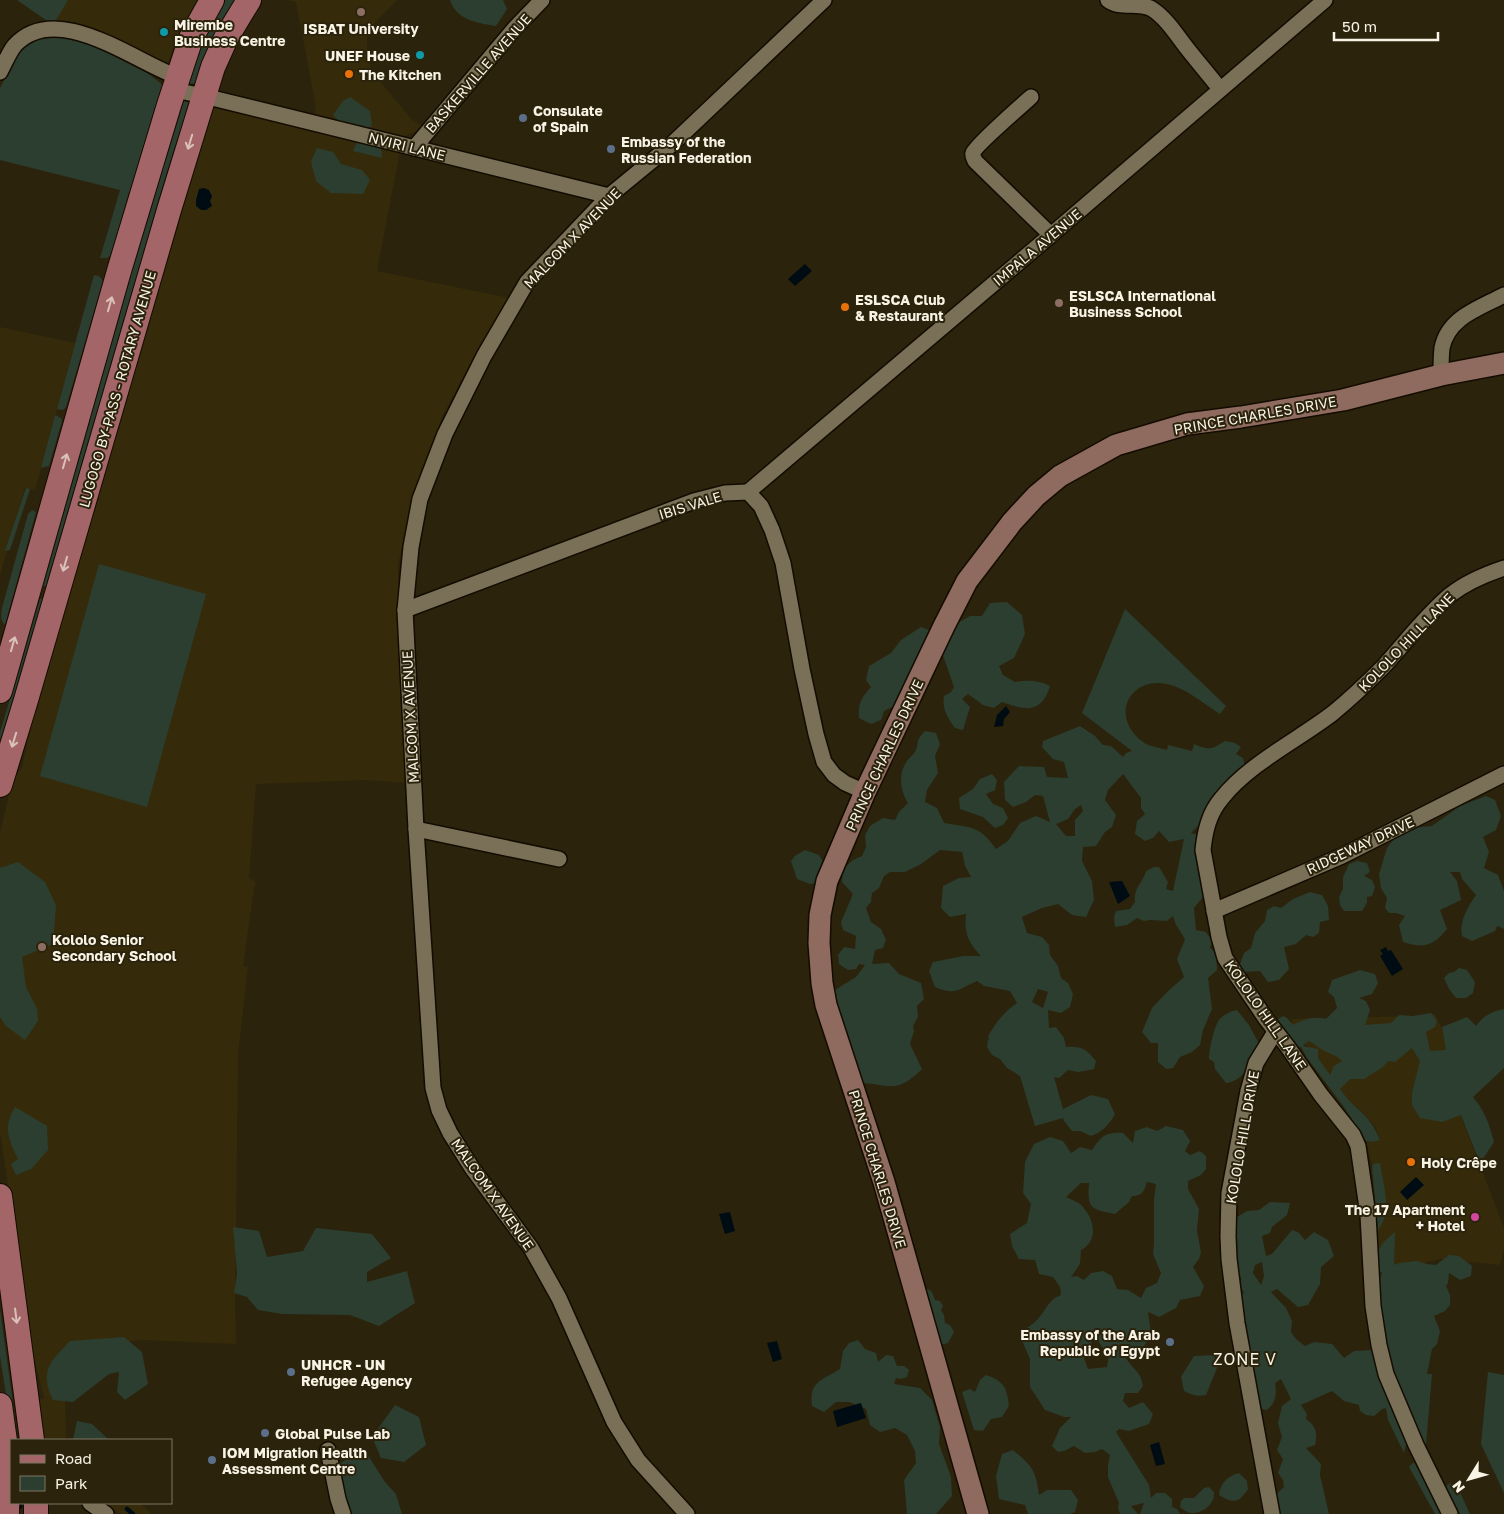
<svg xmlns="http://www.w3.org/2000/svg" width="1504" height="1514" viewBox="0 0 1504 1514" font-family="'Golos Text',sans-serif">
  <rect width="100%" height="100%" fill="#2b230c"/>
  <g fill="#352b0b">
    <path d="M65 0H199L174 46 168 63 75 22 53 25Z"/>
    <path d="M288 0H397L376 21 367 36V52L372 72 413 121 422 125 416 131 405 136 400 135 315 114 316 107 296 2Z"/>
    <path d="M226 106 400 151 377 271 509 298 479 347 442 417 410 512 398 565V648L407 783 366 780 256 784 249 878 256 882 254 888 243 966 248 967 238 1055 235 1306 236 1344 143 1340 64 1347 66 1440H38L33 1402 44 1398 32 1349 0 1132V833L12 781 22 767 53 627 212 109Z"/>
    <path d="M0 327 75 343 35 490 25 488 0 575Z"/>
    <path d="M1435 1014 1442 1029 1463 1122 1504 1228V1249L1500 1265 1440 1259 1393 1270 1378 1272 1377 1204 1372 1164 1366 1141 1372 1142 1380 1139 1375 1126 1364 1114 1344 1096 1318 1058 1292 1028V1019L1416 1016Z"/>
    <path d="M104 1503H140L151 1514H121Z"/>
  </g>
  <g fill="#2c3e2f" fill-rule="evenodd">
    <path d="M17 0H68L53 25Z"/>
    <path d="M221 0H238L196 83 187 84 184 76Z"/>
    <path d="M450 0H503L507 9 496 26C478 23 456 20 450 0Z"/>
    <path d="M37 37C47 37 58 36 68 38 93 41 147 68 164 87L132 192H129L112 254 107 258H100L120 190 0 160V88L22 48Z"/>
    <path d="M350 97 370 111 372 126 365 129C353 126 341 126 333 115L343 101Z"/>
    <path d="M184 100 190 103 168 169 130 300 113 372 49 586H41L157 165 171 143Z"/>
    <path d="M357 142 378 145 381 147 382 158 353 151Z"/>
    <path d="M317 148 333 152 341 164 362 170 370 180 363 194 331 193 316 181 311 162Z"/>
    <path d="M94 275 99 276 103 281 66 407 63 410 57 409Z"/>
    <path d="M55 415 61 418 62 421 49 466 41 468Z"/>
    <path d="M26 488 30 489 10 550 5 551Z"/>
    <path d="M32 510 36 512 5 625C0 620 1 615 2 608L28 514Z"/>
    <path d="M99 564 206 594 147 807 40 776Z"/>
    <path d="M40 599H43L44 603 0 756V732Z"/>
    <path d="M1007 602 1022 615 1025 634 1014 658 999 666 1003 675 1015 682C1028 680 1038 680 1050 686 1041 715 1025 710 1002 702L994 708 983 705 968 694 962 699 970 707 963 730 955 728C947 717 942 709 944 696L951 692 954 687 940 647 947 629 970 616H982L990 603Z"/>
    <path d="M1125 609 1226 706 1220 714C1204 704 1186 688 1167 684 1133 677 1112 710 1136 736 1139 739 1144 743 1148 745 1154 747 1161 748 1167 750L1168 745 1192 751 1194 744C1210 751 1212 749 1225 741L1235 743 1241 747 1236 754 1243 758 1248 780 1217 815 1200 824 1191 833 1199 835 1200 862 1198 871 1204 882 1203 897 1194 908 1196 930 1206 932 1212 941 1210 948 1216 953 1217 970 1208 978 1212 1009 1203 1030 1200 1045 1192 1052 1180 1057 1173 1068 1166 1069 1158 1062V1043H1151L1142 1032 1152 1008 1168 991 1184 977 1177 959 1185 939 1176 925 1173 916 1167 921 1150 920 1144 921 1137 918 1127 925 1115 927 1114 917 1116 911 1130 909 1135 902C1134 886 1142 885 1146 871L1154 867H1159L1168 882 1166 889 1173 891 1184 839 1169 842 1159 831 1153 838 1145 841 1135 834 1137 821 1145 814 1141 808V798L1123 774 1108 790 1105 800 1116 815 1112 827 1105 832 1096 846 1083 847 1082 861 1092 881 1094 900 1086 917 1072 915 1058 904 1042 908 1022 917 1027 933 1042 937 1049 945 1050 955 1058 966 1061 978 1068 983 1073 994 1070 1007 1061 1013 1048 1010 1049 1028 1056 1027 1064 1038 1066 1047C1082 1046 1086 1049 1096 1061L1094 1069 1078 1072 1068 1070 1059 1078 1054 1077 1063 1109 1091 1095 1108 1099 1115 1114C1110 1124 1101 1133 1091 1136L1080 1131H1072L1064 1121 1063 1118 1035 1126 1020 1076 1007 1068 1000 1059 992 1055 987 1047 988 1039 990 1041 988 1037C994 1024 1005 1011 1017 1003L1010 991 984 986 977 981C959 989 956 996 935 987L929 971 933 962 963 956H981C968 942 964 933 966 914L950 917 941 908 943 886 959 878 971 877 965 866 962 852 940 850 921 864 905 872H890L884 876 879 888 872 893 871 902 866 908 871 922 881 929 886 940 883 948 875 950 872 964 889 963 899 974 921 983 924 999 917 1006 918 1017 913 1026 914 1031 910 1044 922 1069C895 1096 889 1083 858 1083L830 993 856 977 865 965 859 964 856 969 848 970 839 964 838 955 844 947 855 949 856 936 843 930 841 922 853 894 842 882 843 869 853 860 862 856 866 847 865 835 870 826 883 818 895 820 899 812 908 803C900 791 898 773 907 761 909 758 913 755 915 752 920 742 914 742 925 731L936 733 940 744 935 756 938 773 927 790 925 802 937 808 944 823C972 828 979 825 996 849L1008 841 1020 823 1036 816 1050 822 1043 796 1035 795 1026 802 1013 807 1005 800 1004 782 1019 766 1044 767 1047 777 1068 778 1064 762 1053 759 1042 747 1043 741 1080 726 1095 736 1103 745 1111 746 1123 757 1126 753 1132 751 1082 713ZM1081 805 1083 811 1075 820V836H1066L1056 824 1068 819 1075 809ZM1038 989 1048 992 1043 1008 1032 1002Z"/>
    <path d="M921 627 932 631 896 705 884 711 881 720 871 724 859 718C858 704 861 698 871 687L866 680 869 666 891 653 901 640Z"/>
    <path d="M992 774 997 780 995 790 986 794 993 804 1003 808 1008 818 1003 825 995 828 983 817 960 809 959 798 973 789 980 779Z"/>
    <path d="M1486 796 1495 800 1501 816 1496 830 1483 837 1489 852 1484 868 1498 875 1504 891V929L1497 926 1495 931 1472 941 1462 936C1459 921 1468 907 1476 895L1462 879 1460 872H1450L1457 881 1461 900 1440 910 1447 929C1433 946 1424 949 1403 942L1399 925 1405 916 1396 913H1389L1385 908 1387 898 1381 888 1379 874 1387 848 1397 835 1411 828 1432 826 1460 806Z"/>
    <path d="M805 850 819 855 824 864 817 883 810 884 797 879 791 861 795 856Z"/>
    <path d="M1357 861 1367 863 1370 872 1364 876 1372 880 1375 887 1372 896 1367 897V903L1362 911H1344L1340 905 1339 897 1343 889V877L1349 864Z"/>
    <path d="M18 862 45 882 56 905 53 944 22 957 26 987 37 1009 38 1021 25 1040 6 1026 0 1017V868Z"/>
    <path d="M1310 892 1322 895 1328 906 1329 920 1320 922 1319 933 1313 937 1306 935 1296 944 1284 947 1289 969 1279 980 1268 982 1260 971 1244 972 1240 964 1244 953 1251 948 1255 933 1265 921 1267 910 1274 906 1281 908 1293 899Z"/>
    <path d="M1459 968 1467 970 1475 982 1473 993 1466 998H1456L1449 989 1444 978 1449 973 1454 972Z"/>
    <path d="M1360 970 1375 974 1378 983 1372 994 1359 998 1366 1001 1370 1010 1365 1025 1391 1023 1399 1015 1413 1016 1431 1013 1437 1021 1435 1027 1426 1032 1430 1051 1446 1050 1442 1027 1467 1017 1476 1026C1483 1016 1492 1011 1504 1009V1068L1473 1097C1485 1111 1490 1126 1494 1142L1481 1162 1475 1151 1461 1115 1442 1122 1420 1118 1412 1105V1093L1420 1061 1412 1048 1395 1062 1388 1061 1383 1067 1364 1079H1350L1340 1089C1354 1110 1370 1113 1380 1140L1372 1142 1366 1141 1344 1107 1307 1058 1301 1047H1292L1279 1027 1280 1022 1275 1026V1021L1283 1016 1287 1018 1293 1025C1305 1019 1313 1016 1326 1019L1337 1008 1334 997 1328 992 1332 980ZM1308 1041C1314 1043 1317 1047 1323 1050 1331 1055 1335 1054 1342 1061L1334 1066 1330 1075 1318 1058V1049L1303 1046Z"/>
    <path d="M1237 1010 1249 1025 1263 1051C1253 1062 1242 1082 1226 1083L1215 1069 1214 1062 1209 1059C1209 1050 1214 1027 1219 1020 1223 1015 1231 1011 1237 1010Z"/>
    <path d="M15 1107 47 1126 48 1150 31 1169 16 1175 11 1164 18 1159C8 1138 3 1128 15 1107Z"/>
    <path d="M1166 1126 1183 1130 1190 1141 1185 1151 1190 1155 1200 1151 1206 1156V1169L1201 1175 1188 1181V1189L1199 1209 1197 1230 1201 1253 1199 1259 1193 1267 1204 1286 1200 1296 1180 1300 1176 1308 1159 1317 1148 1312 1151 1334 1144 1346 1125 1356C1132 1370 1141 1370 1143 1386L1138 1393H1125L1123 1401 1129 1408 1143 1402 1153 1414 1149 1424 1129 1431 1119 1429 1116 1432 1149 1485 1151 1498 1156 1493H1165L1172 1499V1507L1177 1509 1180 1514H1140L1144 1503 1131 1506 1138 1514H1120L1118 1508 1119 1503 1108 1477V1465L1110 1455 1102 1449 1095 1452 1085 1453 1074 1446 1064 1451 1058 1452 1052 1446 1060 1428 1071 1417H1064L1045 1410 1030 1387V1359L1023 1343 1022 1331C1029 1327 1036 1322 1041 1315 1048 1306 1050 1299 1061 1295L1060 1287 1053 1277 1039 1274 1035 1260 1019 1259 1012 1246 1010 1234 1027 1223 1031 1204 1023 1193 1025 1162 1034 1144 1050 1137 1063 1141 1071 1153 1080 1147 1092 1150C1101 1136 1106 1132 1123 1133L1133 1143 1135 1131 1147 1127 1157 1131ZM1147 1182 1156 1184 1154 1199V1243L1153 1254 1161 1273 1157 1283 1146 1288 1141 1298 1128 1290 1117 1289 1112 1276 1103 1271 1091 1273 1084 1280 1077 1276 1071 1277 1080 1264 1081 1250C1100 1240 1094 1217 1080 1204 1076 1201 1070 1199 1066 1197L1081 1183H1089C1087 1208 1090 1209 1115 1214L1129 1202 1132 1196C1143 1196 1144 1191 1147 1182ZM1097 1339 1104 1350 1112 1354 1109 1356 1107 1367 1088 1369 1084 1358 1092 1349 1091 1340Z"/>
    <path d="M1380 1163C1383 1184 1393 1212 1378 1230L1372 1168 1373 1164Z"/>
    <path d="M1270 1202 1290 1203 1287 1215 1272 1227 1270 1233 1262 1236 1266 1256 1272 1254 1292 1230 1298 1232 1305 1240 1314 1232 1328 1240 1334 1256 1321 1267 1320 1284 1308 1305 1298 1307 1277 1289 1271 1292 1286 1308 1292 1321 1291 1332 1296 1339 1305 1346 1314 1342 1332 1344 1344 1358 1354 1351 1374 1350 1373 1302 1382 1272H1378C1378 1248 1376 1248 1395 1232L1394 1265 1399 1263 1417 1261 1427 1264 1436 1265 1449 1255 1459 1256 1472 1266 1471 1276 1460 1280 1449 1273 1448 1283 1446 1286 1450 1295V1305L1445 1311 1434 1316 1440 1331 1437 1344 1432 1349 1427 1374H1432L1426 1445 1407 1441 1404 1453 1388 1420 1386 1408 1382 1409 1374 1416 1366 1415 1360 1411 1359 1405 1344 1401 1332 1391 1301 1405 1307 1414 1306 1419C1316 1426 1318 1433 1315 1445L1306 1448 1321 1464 1320 1475 1329 1514H1277L1273 1497 1284 1487 1283 1480 1278 1473 1283 1459 1277 1450 1282 1437 1278 1423 1282 1406 1291 1399 1281 1379 1275 1383C1277 1394 1276 1404 1266 1410L1256 1407 1240 1298 1244 1292 1240 1287 1241 1278 1235 1268 1233 1235 1237 1217 1247 1211 1259 1210ZM1262 1262 1264 1276 1261 1285 1253 1273 1255 1265Z"/>
    <path d="M233 1227 259 1231 267 1257 303 1251 316 1228 372 1234 391 1258 367 1272V1282L407 1271 415 1303 379 1326 350 1315 282 1314 258 1310 247 1297 234 1293 237 1274Z"/>
    <path d="M928 1289 932 1292 935 1300 940 1301 943 1306 941 1310 944 1315 945 1323 950 1325 954 1332 948 1343 940 1345 922 1291Z"/>
    <path d="M0 1309 18 1440H13L0 1356Z"/>
    <path d="M124 1337 142 1352 148 1384 125 1400 117 1392 119 1372 109 1374 73 1402 53 1400C39 1371 50 1362 70 1341Z"/>
    <path d="M858 1340 865 1349 876 1353 878 1362 886 1355 893 1356 897 1366H904L909 1370 907 1377 901 1379 896 1378 894 1384 920 1388 932 1400 940 1427 939 1444 951 1477 952 1496 936 1514H907L904 1480 916 1463 915 1451 907 1435 895 1428 880 1432 870 1425 866 1409 849 1402H836L824 1412 812 1406C809 1381 821 1381 840 1369L843 1351 849 1343Z"/>
    <path d="M1213 1355 1219 1363 1206 1395C1197 1397 1192 1395 1184 1391L1181 1377 1194 1356Z"/>
    <path d="M1488 1372 1504 1375V1493L1481 1444Z"/>
    <path d="M986 1375C1004 1381 1007 1388 1009 1406L1002 1417 991 1419 983 1431 974 1430 962 1392 970 1389 975 1392 980 1380Z"/>
    <path d="M395 1405 419 1417 426 1445 404 1462 381 1458 372 1437Z"/>
    <path d="M77 1421 92 1424 109 1440H73Z"/>
    <path d="M364 1449 385 1482 396 1494 402 1514H349L342 1510 339 1464Z"/>
    <path d="M1013 1450C1032 1466 1036 1470 1039 1495L1047 1490H1071L1078 1500 1075 1512 1070 1514H1028L1025 1505 999 1499 996 1476 1002 1454Z"/>
    <path d="M1414 1462 1442 1514H1435L1409 1467Z"/>
    <path d="M1239 1473 1247 1481 1248 1489C1239 1503 1233 1504 1219 1495 1220 1483 1228 1476 1239 1473Z"/>
    <path d="M1450 1483 1458 1488 1470 1514H1460L1445 1487Z"/>
    <path d="M1209 1487 1214 1492C1215 1504 1203 1514 1190 1513 1186 1512 1183 1509 1180 1507L1181 1501 1184 1498H1194L1204 1488Z"/>
  </g>
  <g fill="#000c13">
    <path d="M204 188 209 190 212 196 210 201 212 206 206 210H201L196 206V200L199 189Z"/>
    <path d="M805 264 812 271 795 286 788 279Z"/>
    <path d="M1006 706 1010 712 1004 719 1003 726 994 727 997 715Z"/>
    <path d="M1122 881 1130 896 1118 904 1109 882Z"/>
    <path d="M1386 947 1388 951 1391 950 1403 969 1392 976 1380 956 1383 954 1380 950Z"/>
    <path d="M1416 1177 1424 1185 1407 1200 1400 1192Z"/>
    <path d="M730 1212 735 1231 725 1234 719 1214Z"/>
    <path d="M777 1341 782 1359 773 1362 767 1343Z"/>
    <path d="M861 1403 866 1418 837 1427 833 1411Z"/>
    <path d="M1159 1442 1165 1464 1156 1466 1150 1445Z"/>
  </g>
  <g fill="none" stroke-linecap="round" stroke-linejoin="round">
    <g stroke="#000c13" stroke-width="4.5">
      <path d="M20 1507V1503"/>
      <path d="M127 1509 133 1514"/>
    </g>
    <g stroke="#140c00" stroke-width="18">
      <g id="street">
        <path d="M1108 0C1121 10 1138 1 1152 9 1166 18 1176 34 1186 47 1197 61 1209 75 1220 89"/>
        <path d="M0 72C5 63 9 52 15 45 57 0 135 62 178 77"/>
        <path d="M174 90 204 96 609 196"/>
        <path d="M1031 97C1022 105 975 146 973 153 972 156 974 158 975 161L1051 235"/>
        <path d="M414 148 514 29 542 0"/>
        <path d="M1441 375C1441 366 1441 357 1442 348 1448 317 1480 308 1504 295"/>
        <path d="M748 492 1051 235 1325 0"/>
        <path d="M405 610 694 501 725 493 748 492 761 506 772 530 783 563 802 669 816 734 824 762 834 775 845 783 865 792"/>
        <path d="M416 829 559 859"/>
        <path d="M1214 911 1342 856 1504 774"/>
        <path d="M328 1450 338 1499 343 1514"/>
        <path d="M90 1503 106 1514"/>
        <path d="M687 1514 638 1460 614 1422 559 1298 531 1248 472 1168 450 1133 439 1110 433 1088 416 829 405 610 411 547 420 499 445 434 484 356 527 282 609 196 671 145 824 0"/>
        <path d="M1272 1514 1237 1323 1229 1259 1228 1236 1229 1193 1248 1091 1256 1063 1275 1032"/>
        <path d="M1450 1514 1416 1445 1386 1374 1379 1345 1373 1306 1368 1215 1358 1146 1353 1135 1321 1095 1287 1046 1266 1019 1225 958 1219 937 1203 850C1205 831 1209 813 1222 798 1250 763 1298 740 1333 713 1350 699 1367 683 1383 667 1405 643 1425 616 1450 595 1465 583 1486 574 1504 568"/>
      </g>
    </g>
    <g stroke="#140c00" stroke-width="24">
      <path id="secondary" d="M978 1514 884 1182 826 1005 822 983 819 943 820 915 827 881 865 792 944 626 967 581 1012 522 1036 496 1060 476 1116 445 1187 424 1241 417 1343 400 1441 375 1504 363"/>
    </g>
    <g stroke="#140c00" stroke-width="26">
      <g id="primary">
        <path d="M0 691 119 271 169 105 191 38 212 0"/>
        <path d="M0 785 26 700 169 210 213 67 226 38 249 0"/>
        <path d="M0 1196 32 1440"/>
        <path d="M0 1405 8 1463 7 1514"/>
        <path d="M36 1503V1514"/>
      </g>
    </g>
    <use href="#street" stroke="#797057" stroke-width="15"/>
    <use href="#secondary" stroke="#8e6a5f" stroke-width="21"/>
    <use href="#primary" stroke="#a36567" stroke-width="24"/>
  </g>
  <defs><path id="oneway-shaft" d="M-6 0H5M1.5-3L5.5 0L1.5 3" fill="none" stroke-width="1.6" stroke-linecap="round" stroke-linejoin="round" transform="scale(1.25)"/></defs>
  <g stroke="#dac1b9">
    <use href="#oneway-shaft" transform="translate(190 142) rotate(107)"/>
    <use href="#oneway-shaft" transform="translate(110 304) rotate(-74)"/>
    <use href="#oneway-shaft" transform="translate(65 461) rotate(-74)"/>
    <use href="#oneway-shaft" transform="translate(65 564) rotate(106)"/>
    <use href="#oneway-shaft" transform="translate(13 644) rotate(-74)"/>
    <use href="#oneway-shaft" transform="translate(14 740) rotate(107)"/>
    <use href="#oneway-shaft" transform="translate(16 1316) rotate(83)"/>
  </g>
  <g fill="#8d6e63" stroke="#2b230c" stroke-width="2">
    <circle cx="361" cy="12" r="5"/>
    <circle cx="1059" cy="303" r="5"/>
    <circle cx="42" cy="947" r="5"/>
  </g>
  <g fill="#0f9aa8" stroke="#2b230c" stroke-width="2">
    <circle cx="164" cy="32" r="5"/>
    <circle cx="420" cy="55" r="5"/>
  </g>
  <g fill="#e8710a" stroke="#2b230c" stroke-width="2">
    <circle cx="349" cy="74" r="5"/>
    <circle cx="845" cy="307" r="5"/>
    <circle cx="1411" cy="1162" r="5"/>
  </g>
  <g fill="#5c6f8a" stroke="#2b230c" stroke-width="2">
    <circle cx="523" cy="118" r="5"/>
    <circle cx="611" cy="149" r="5"/>
    <circle cx="1170" cy="1342" r="5"/>
    <circle cx="291" cy="1372" r="5"/>
    <circle cx="265" cy="1433" r="5"/>
    <circle cx="212" cy="1460" r="5"/>
  </g>
  <circle fill="#d1479c" stroke="#2b230c" stroke-width="2" cx="1475" cy="1217" r="5"/>
  <g text-anchor="middle" dominant-baseline="central" stroke-width="4" stroke-linejoin="round" paint-order="stroke">
    <g font-size="14" font-weight="bold" fill="#f8f3e5" stroke="#2b230c" text-anchor="start">
      <text x="174" y="24">Mirembe<tspan x="174" dy="16">Business Centre</tspan></text>
      <text x="361" y="28" text-anchor="middle">ISBAT University</text>
      <text x="410" y="55" text-anchor="end">UNEF House</text>
      <text x="359" y="74">The Kitchen</text>
      <text x="533" y="110">Consulate<tspan x="533" dy="16">of Spain</tspan></text>
      <text x="621" y="141">Embassy of the<tspan x="621" dy="16">Russian Federation</tspan></text>
      <text x="1069" y="295">ESLSCA International<tspan x="1069" dy="16">Business School</tspan></text>
      <text x="855" y="299">ESLSCA Club<tspan x="855" dy="16">&amp; Restaurant</tspan></text>
      <text x="52" y="939">Kololo Senior<tspan x="52" dy="16">Secondary School</tspan></text>
      <text x="1421" y="1162">Holy Crêpe</text>
      <text x="1465" y="1209" text-anchor="end">The 17 Apartment<tspan x="1465" dy="16">+ Hotel</tspan></text>
      <text x="1160" y="1334" text-anchor="end">Embassy of the Arab<tspan x="1160" dy="16">Republic of Egypt</tspan></text>
      <text x="301" y="1364">UNHCR - UN<tspan x="301" dy="16">Refugee Agency</tspan></text>
      <text x="275" y="1433">Global Pulse Lab</text>
      <text x="222" y="1452">IOM Migration Health<tspan x="222" dy="16">Assessment Centre</tspan></text>
    </g>
    <g font-size="14" fill="#f8f3e5" stroke="#2b230c">
      <text transform="translate(478 73) rotate(-49)">BASKERVILLE AVENUE</text>
      <text transform="translate(407 146) rotate(14)">NVIRI LANE</text>
      <text transform="translate(572 238) rotate(-46)">MALCOM X AVENUE</text>
      <text transform="translate(1037 247) rotate(-40)">IMPALA AVENUE</text>
      <text transform="translate(117 389) rotate(-74)">LUGOGO BY-PASS - ROTARY AVENUE</text>
      <text transform="translate(1255 415) rotate(-10)">PRINCE CHARLES DRIVE</text>
      <text transform="translate(690 505) rotate(-17)">IBIS VALE</text>
      <text transform="translate(1406 642) rotate(-46)">KOLOLO HILL LANE</text>
      <text transform="translate(410 717) rotate(-93)">MALCOM X AVENUE</text>
      <text transform="translate(884 755) rotate(-65)">PRINCE CHARLES DRIVE</text>
      <text transform="translate(1360 845) rotate(-25)">RIDGEWAY DRIVE</text>
      <text transform="translate(1266 1015) rotate(55)">KOLOLO HILL LANE</text>
      <text transform="translate(1242 1137) rotate(-80)">KOLOLO HILL DRIVE</text>
      <text transform="translate(878 1169) rotate(73)">PRINCE CHARLES DRIVE</text>
      <text transform="translate(493 1194) rotate(55)">MALCOM X AVENUE</text>
    </g>
    <g font-size="16" letter-spacing="1" fill="#f8f3e5" stroke="#2b230c">
      <text x="1245" y="1359">ZONE V</text>
    </g>
  </g>
  <rect x="10" y="1439" width="162" height="65" fill="#2b230c" stroke="#7d7663"/>
  <rect x="20" y="1455" width="25" height="8" fill="#a36567" stroke="#7d7663"/>
  <text x="55" y="1464" font-size="15" fill="#f8f3e5">Road</text>
  <rect x="20" y="1476" width="25" height="15" fill="#2c3e2f" stroke="#7d7663"/>
  <text x="55" y="1489" font-size="15" fill="#f8f3e5">Park</text>
  <g transform="translate(1469 1479) rotate(233)" stroke="#2b230c" stroke-width="4" paint-order="stroke">
  <path d="M0-4L9 19L0 12L-9 19Z" fill="#f8f3e5"/>
  <text y="-8" font-size="14" font-weight="bold" text-anchor="middle" fill="#f8f3e5">N</text>
  </g>
  <path d="M1334 32v8h104v-8" fill="none" stroke="#f8f3e5" stroke-width="2.5"/>
  <text x="1342" y="32" font-size="15" fill="#f8f3e5" stroke="#2b230c" stroke-width="4" paint-order="stroke">50 m</text>
</svg>
